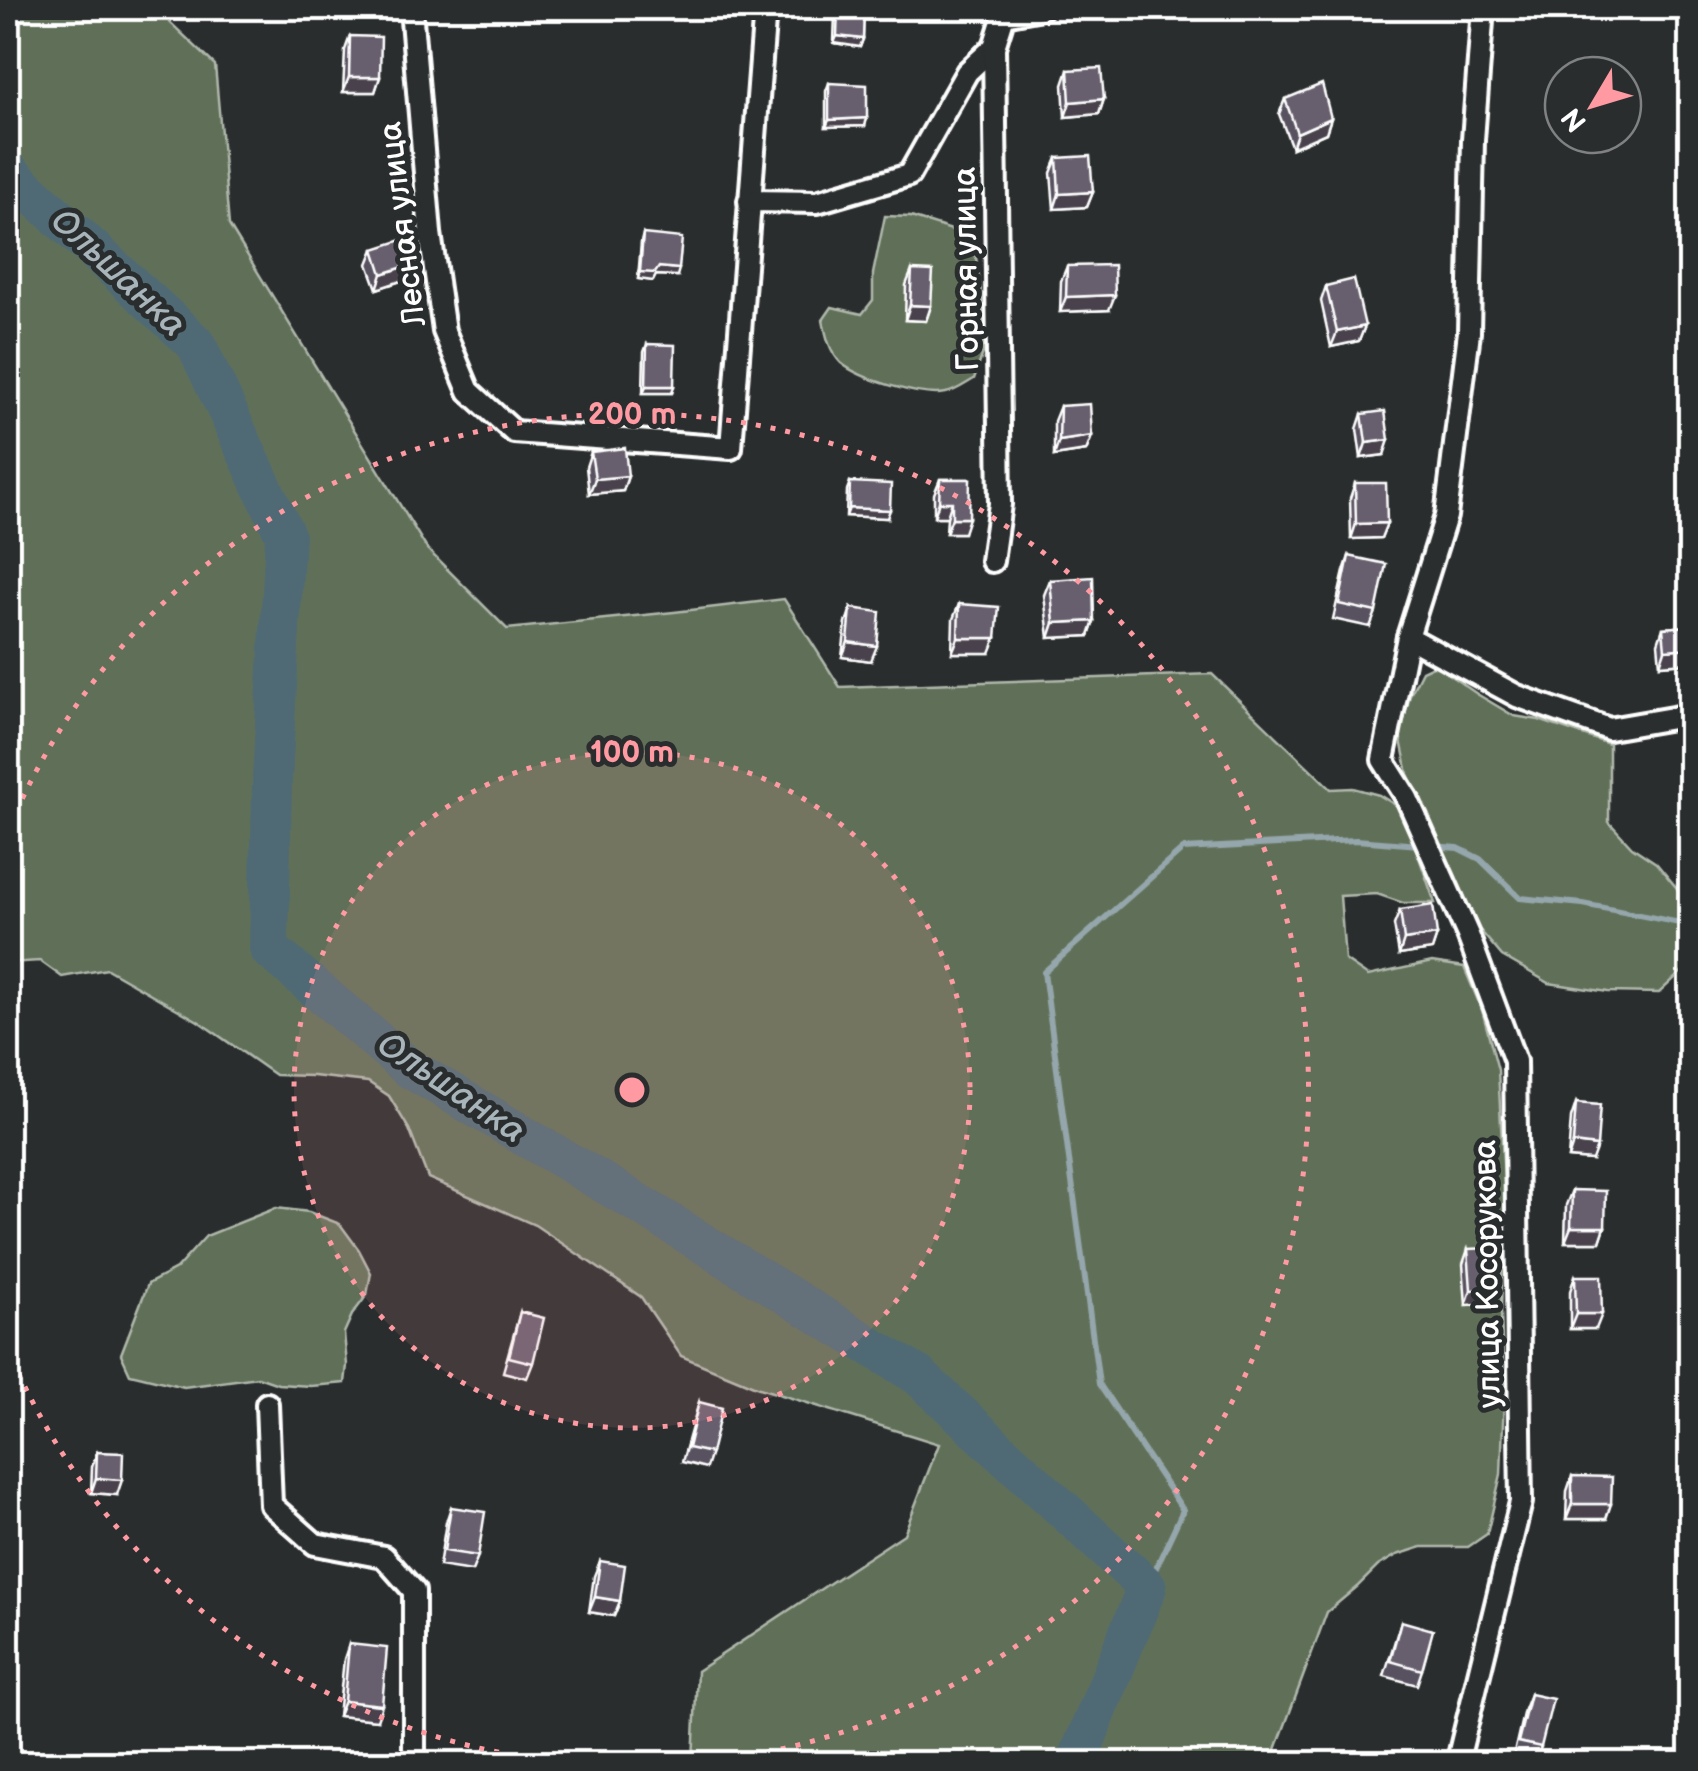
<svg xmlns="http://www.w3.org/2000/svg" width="1698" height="1771" viewBox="0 0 1698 1771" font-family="'Balsamiq Sans',sans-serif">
  <rect width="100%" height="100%" fill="#2a2d2e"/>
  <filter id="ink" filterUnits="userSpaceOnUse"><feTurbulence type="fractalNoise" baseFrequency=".01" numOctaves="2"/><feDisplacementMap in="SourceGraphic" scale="20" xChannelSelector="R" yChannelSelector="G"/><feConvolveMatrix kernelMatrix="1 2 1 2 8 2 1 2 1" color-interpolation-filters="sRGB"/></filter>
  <g filter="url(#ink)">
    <g fill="#617058" stroke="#b0b8ac" stroke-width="2.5">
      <path d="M8 8H155L215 65 229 225 427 549 507 629 674 612 784 599 840 687 1212 674 1331 789 1353 788 1379 795 1402 809 1435 903H1403L1377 894 1340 896 1345 960 1368 976 1432 962 1464 967 1482 1010 1498 1070 1505 1197 1501 1310 1504 1397 1501 1474 1487 1534 1468 1547H1422L1397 1555 1378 1566 1358 1586 1327 1612 1271 1763H693L697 1671 904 1534 939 1444 756 1387 681 1356 641 1297 535 1225 428 1178 409 1129 389 1096 368 1082 313 1076 275 1075 198 1021 107 969 62 977 40 961 8 963Z"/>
      <path d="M885 216 911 217 955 231 976 257 982 299 983 353 974 379C965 384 956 391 946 393 922 398 860 379 841 363 829 351 826 335 823 320L832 307 862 314 873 300V274Z"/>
      <path d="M1435 665 1477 694 1514 716 1539 720 1609 744V822L1632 847 1656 863 1690 904V964L1659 993 1608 992 1549 983 1502 956 1479 929 1408 774 1400 735 1410 695 1422 671Z"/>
      <path d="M276 1208 309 1212 340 1224 359 1250 371 1273 367 1295 352 1315 344 1333 347 1365 345 1383 311 1386 278 1384 258 1377 184 1387 130 1374 121 1354 148 1284 176 1269 206 1236Z"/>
    </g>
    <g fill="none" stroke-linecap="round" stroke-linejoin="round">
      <path stroke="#95a6ac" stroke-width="6" d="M1147 1587 1183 1510 1099 1384 1044 972 1183 849 1356 840 1458 848 1480 859 1520 898 1583 904 1690 925"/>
      <path stroke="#4f6a74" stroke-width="40" d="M8 171 196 344 285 535 272 780 269 949 409 1068 631 1199 919 1376 1147 1587 1076 1764"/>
      <g stroke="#fff" stroke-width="28">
        <g id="minor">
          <path d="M411 8 430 233 444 331 469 391 514 432 731 448 765 8"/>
          <path d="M749 201 817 202 909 175 967 72 994 47"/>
          <path d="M992 561 1000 504 994 47 1004 15 1042 8"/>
          <path d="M1408 637 1517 696 1609 729 1690 715"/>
          <path d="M267 1404 271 1505 315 1544 384 1557 414 1591V1764"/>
          <path d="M1457 1764 1521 1502 1515 1061 1468 935 1407 798 1383 760 1408 637 1446 516 1469 332 1473 140 1483 8"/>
        </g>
      </g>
      <use href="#minor" stroke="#2a2d2e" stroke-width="20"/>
    </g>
    <g fill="#59515f" stroke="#fff" stroke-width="2.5">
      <path d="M837 8H864L863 39 860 47 834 43 835 12Z"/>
      <path d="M350 36 380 77 375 92H343L345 50Z"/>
      <path d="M1068 70 1104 99 1099 114 1065 117 1063 85Z"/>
      <path d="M829 83 867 118 865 126 826 127V91Z"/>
      <path d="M1285 99 1331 118 1326 133 1292 148 1279 114Z"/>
      <path d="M1057 158 1093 192 1087 207 1054 209 1051 173Z"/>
      <path d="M643 234 677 276 656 275 653 281 638 279 641 242Z"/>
      <path d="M374 249 416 263 410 278 377 289 368 264Z"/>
      <path d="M1067 266 1109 310 1060 312 1061 281Z"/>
      <path d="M912 270 931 306 926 321 905 320 906 285Z"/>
      <path d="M1326 286 1365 326 1359 341 1331 347 1321 301Z"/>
      <path d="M647 344 674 386 672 393H643L644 352Z"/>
      <path d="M1060 406 1092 436 1086 451 1054 456V421Z"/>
      <path d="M1362 414 1384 455 1361 458 1357 429Z"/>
      <path d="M591 452 628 476 623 491 589 494 586 467Z"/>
      <path d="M940 479H970L964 533H946L947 517H934V494Z"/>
      <path d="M850 482 887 518 846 516 847 490Z"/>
      <path d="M1355 483 1387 523 1381 538 1351 539 1350 498Z"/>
      <path d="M1349 556 1376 612 1370 627 1333 619 1344 571Z"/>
      <path d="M1050 580 1094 621 1089 636 1049 638 1044 595Z"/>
      <path d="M959 604 990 653H952L953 619Z"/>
      <path d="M851 608 871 661 842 657 846 623Z"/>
      <path d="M1690 626V660H1688L1687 663 1660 665 1658 643 1663 628Z"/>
      <path d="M1690 734V773H1685L1687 745Z"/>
      <path d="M1400 910 1437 935 1432 950 1399 955 1394 925Z"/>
      <path d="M1576 1103 1592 1160 1568 1158 1571 1118Z"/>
      <path d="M1572 1190 1605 1227 1600 1242H1565L1566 1205Z"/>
      <path d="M1468 1249 1488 1304 1466 1305 1463 1264Z"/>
      <path d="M1575 1276 1596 1329H1570V1291Z"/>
      <path d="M520 1312 533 1363 527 1378 503 1372Z"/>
      <path d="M699 1402 711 1453 706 1468 682 1462Z"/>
      <path d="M97 1452 117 1495 91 1493 92 1467Z"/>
      <path d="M1572 1476 1606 1519H1566L1567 1491Z"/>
      <path d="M451 1507 478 1556 472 1571 439 1566 446 1522Z"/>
      <path d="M600 1561 620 1601 614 1616 589 1612 594 1576Z"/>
      <path d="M1401 1621 1422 1670 1417 1685 1384 1676Z"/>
      <path d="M349 1644 377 1720 338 1716 344 1659Z"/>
      <path d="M1530 1694 1541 1747 1535 1762 1513 1757 1524 1709Z"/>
    </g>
    <g fill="#48424d" stroke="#fff" stroke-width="2.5">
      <path d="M837 36 863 39 860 47 834 43Z"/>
      <path d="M349 77H380L375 92H343Z"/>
      <path d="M1104 99 1099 114 1065 117 1070 102Z"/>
      <path d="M867 118 865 126 826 127 829 120Z"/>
      <path d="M1331 118 1326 133 1292 148 1297 133Z"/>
      <path d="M1093 192 1087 207 1054 209 1059 194Z"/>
      <path d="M416 263 410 278 377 289 382 274Z"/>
      <path d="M659 267 679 269 677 276 656 275 653 281 638 279 640 272Z"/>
      <path d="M1115 295 1109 310 1060 312 1066 297Z"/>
      <path d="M910 305 931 306 926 321 905 320Z"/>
      <path d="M1365 326 1359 341 1331 347 1337 332Z"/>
      <path d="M646 386H674L672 393H643Z"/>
      <path d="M1092 436 1086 451 1054 456 1059 441Z"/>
      <path d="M1389 440 1384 455 1361 458 1366 443Z"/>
      <path d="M628 476 623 491 589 494 595 479Z"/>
      <path d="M939 502H952L947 517H934Z"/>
      <path d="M849 508 890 510 887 518 846 516Z"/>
      <path d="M952 518H969L964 533H946Z"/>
      <path d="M1387 523 1381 538 1351 539 1356 524Z"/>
      <path d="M1094 621 1089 636 1049 638 1054 623Z"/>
      <path d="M958 638H996L990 653H952Z"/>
      <path d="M848 642 877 646 871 661 842 657Z"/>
      <path d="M1690 648V660H1688L1687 663 1660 665 1665 650Z"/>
      <path d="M1690 758V773H1685Z"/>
      <path d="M1437 935 1432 950 1399 955 1404 940Z"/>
      <path d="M1573 1143 1597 1146 1592 1160 1568 1158Z"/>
      <path d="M1571 1227H1605L1600 1242H1565Z"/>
      <path d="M1493 1289 1488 1304 1466 1305 1471 1290Z"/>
      <path d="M1576 1314H1602L1596 1329H1570Z"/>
      <path d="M96 1478 122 1480 117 1495 91 1493Z"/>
      <path d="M1572 1504H1611L1606 1519H1566Z"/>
      <path d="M595 1597 620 1601 614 1616 589 1612Z"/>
      <path d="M344 1701 382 1705 377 1720 338 1716Z"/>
    </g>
    <g fill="#675e6e" stroke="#fff" stroke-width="2.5">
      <path d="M838 8H864L863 39 837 36Z"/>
      <path d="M350 36 381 37 380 77H349Z"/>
      <path d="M1101 68 1104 99 1070 102 1068 70Z"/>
      <path d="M829 83 867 85V118L829 120Z"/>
      <path d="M1322 84 1331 118 1297 133 1285 99Z"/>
      <path d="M1090 156 1093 192 1059 194 1057 158Z"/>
      <path d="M643 234 682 238 679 269 659 267 655 273 640 272Z"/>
      <path d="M408 238 416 263 382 274 374 249Z"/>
      <path d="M1114 265 1115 295 1066 297 1067 266Z"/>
      <path d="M912 270 933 271 931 306 910 305Z"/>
      <path d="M1354 279 1365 326 1337 332 1326 286Z"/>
      <path d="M647 344 675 345 674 386H646Z"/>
      <path d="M1090 404 1092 436 1059 441 1060 406Z"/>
      <path d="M1385 411 1389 440 1366 443 1362 414Z"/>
      <path d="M625 448 628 476 595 479 591 452Z"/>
      <path d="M940 479H970L969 518H952V502H939Z"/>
      <path d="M850 482 891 484 890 510 849 508Z"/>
      <path d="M1355 483H1386L1387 523 1356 524Z"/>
      <path d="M1349 556 1386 564 1376 612 1339 604Z"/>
      <path d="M1093 577 1094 621 1054 623 1050 580Z"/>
      <path d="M959 604 999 607 996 638H958Z"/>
      <path d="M851 608 880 612 877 646 848 642Z"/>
      <path d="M1690 626V648L1665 650 1663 628Z"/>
      <path d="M1433 905 1437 935 1404 940 1400 910Z"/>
      <path d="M1576 1103 1600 1105 1597 1146 1573 1143Z"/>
      <path d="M1572 1190 1606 1191 1605 1227H1571Z"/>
      <path d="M1491 1248 1493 1289 1471 1290 1468 1249Z"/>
      <path d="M1575 1276H1601L1602 1314H1576Z"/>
      <path d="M520 1312 544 1318 533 1363 509 1357Z"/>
      <path d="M699 1402 722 1408 711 1453 688 1448Z"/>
      <path d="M97 1452 123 1453 122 1480 96 1478Z"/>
      <path d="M1572 1476 1612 1477 1611 1504H1572Z"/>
      <path d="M451 1507 485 1512 478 1556 444 1551Z"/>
      <path d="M600 1561 625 1565 620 1601 595 1597Z"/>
      <path d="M1401 1621 1433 1630 1422 1670 1390 1661Z"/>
      <path d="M349 1644 387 1648 382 1705 344 1701Z"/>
      <path d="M1530 1694 1553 1699 1541 1747 1518 1742Z"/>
    </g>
  </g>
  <circle cx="632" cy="1090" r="338" fill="#ff9aa2" fill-opacity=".12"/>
  <g fill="none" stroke="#ff9aa2" stroke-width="5" stroke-dasharray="5 10">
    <circle cx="632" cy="1090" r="338"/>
    <path d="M573 1763A676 676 0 0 1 10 1354M10 826A676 676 0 1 1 691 1763"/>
  </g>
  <g text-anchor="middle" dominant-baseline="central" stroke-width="10" stroke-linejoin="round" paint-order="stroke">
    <g font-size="32" fill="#fff" stroke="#2a2d2e">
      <text transform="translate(403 224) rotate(-97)">Лесная улица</text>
      <text transform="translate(967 269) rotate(-91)">Горная улица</text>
      <text transform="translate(1488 1274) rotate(-91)">улица Косорукова</text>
    </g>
    <g font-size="35" font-style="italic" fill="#a7b4ba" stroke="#2a2d2e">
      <text transform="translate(118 273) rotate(43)">Ольшанка</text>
      <text transform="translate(451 1088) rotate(34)">Ольшанка</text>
    </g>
  </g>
  <circle cx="632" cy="1090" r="15" fill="#ff9aa2" stroke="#2a2d2e" stroke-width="5"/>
  <g font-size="30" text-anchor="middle" font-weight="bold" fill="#ff9aa2" stroke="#2a2d2e" stroke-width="10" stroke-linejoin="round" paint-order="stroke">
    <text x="632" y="424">200 m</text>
    <text x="632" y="762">100 m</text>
  </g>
  <rect width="1698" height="1771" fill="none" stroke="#2a2d2e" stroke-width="40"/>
  <rect x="20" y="20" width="1658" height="1731" fill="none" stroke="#fff" stroke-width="4" filter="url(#ink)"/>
  <g transform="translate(1593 105) rotate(232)"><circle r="48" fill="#2a2d2e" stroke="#7f8182" stroke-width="2.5"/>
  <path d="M0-8L18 38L0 25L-18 38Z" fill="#ff9aa2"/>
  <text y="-15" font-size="28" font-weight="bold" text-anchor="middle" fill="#ffffff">N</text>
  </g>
</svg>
